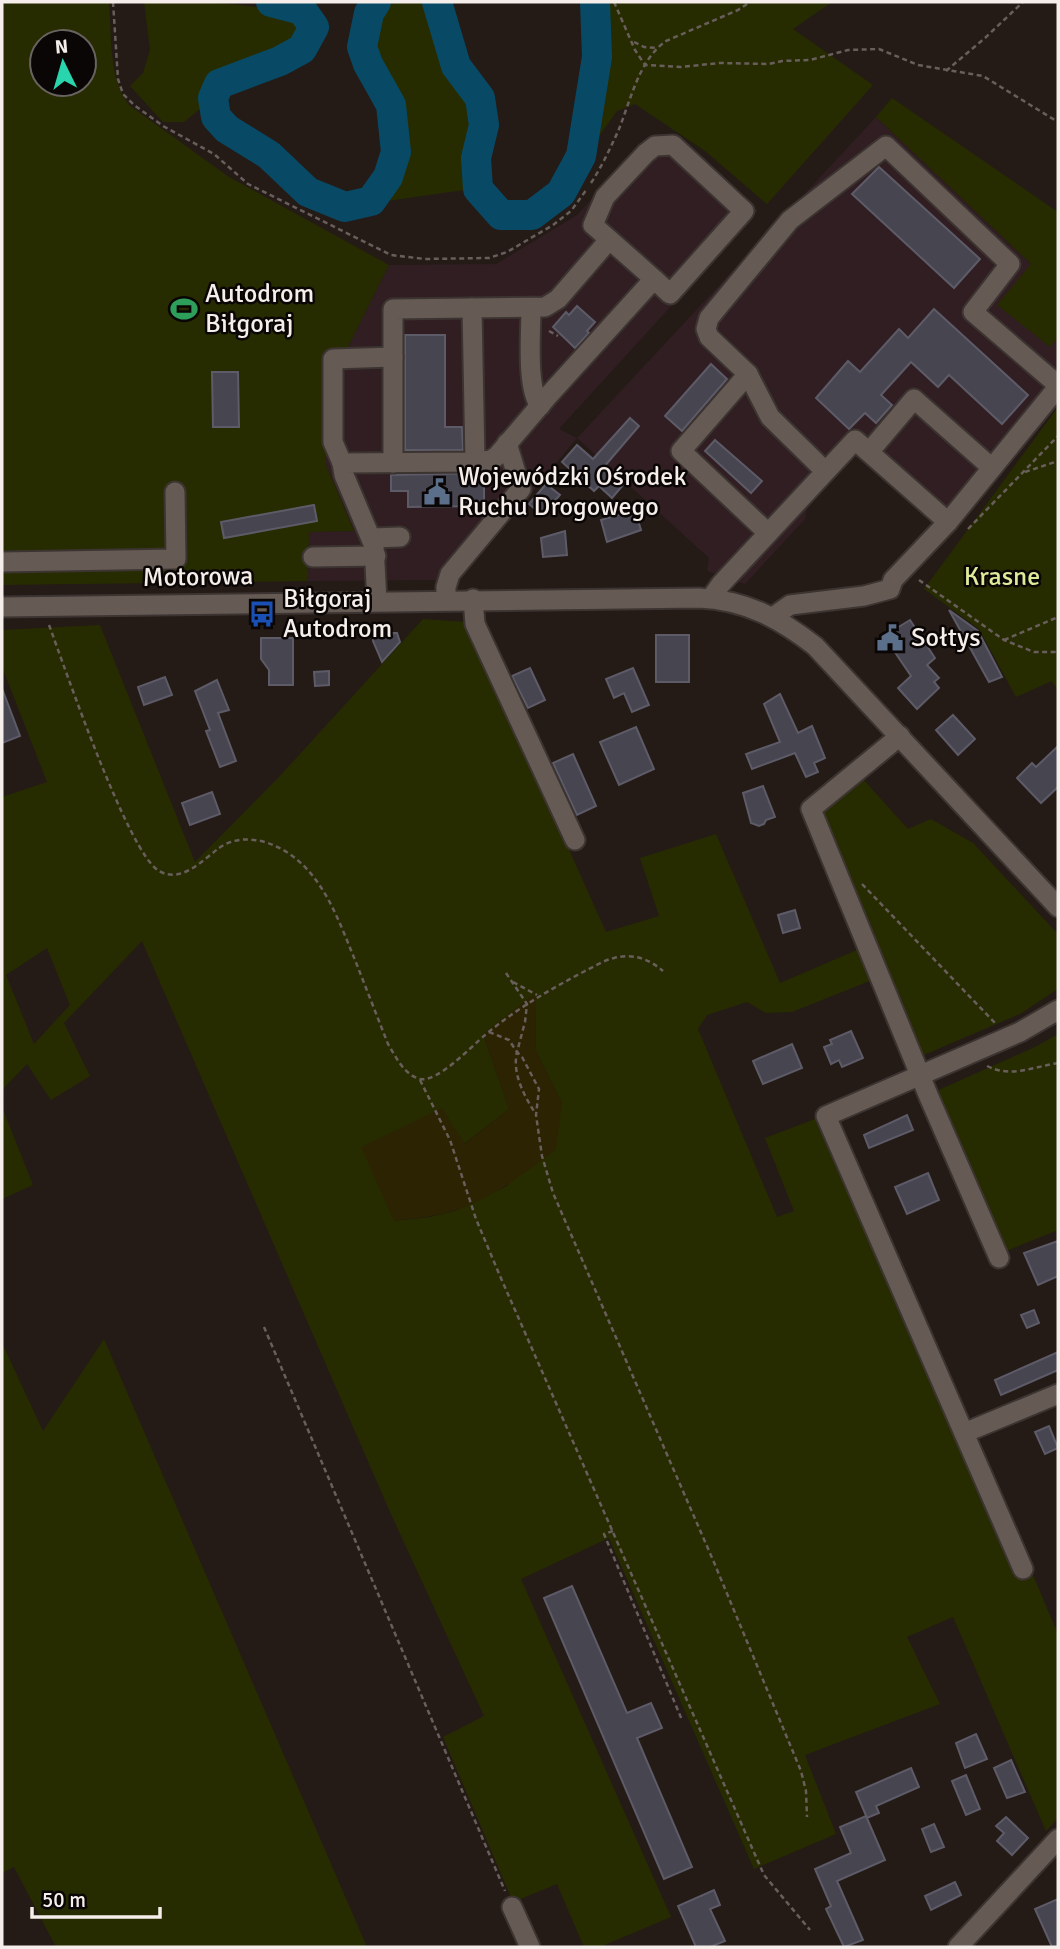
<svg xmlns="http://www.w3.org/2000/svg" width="1060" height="1949" viewBox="0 0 1060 1949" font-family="Signika,sans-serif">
  <rect width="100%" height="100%" fill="#241a16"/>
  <path fill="#301e22" d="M876 117 1032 265 1049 347 1058 337V401L944 532 864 458 854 456 845 460 809 499 805 519 745 584 707 571 709 558 577 438 460 580 308 581 309 532 354 531 326 465 325 353H345L389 265 496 264 577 215 641 145 647 140 661 135 680 140 758 211 559 429 577 438Z"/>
  <g fill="#272c00" fill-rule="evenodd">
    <path d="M2 2H109C112 36 108 77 129 105L229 177 389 265 345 353 325 354 326 465 354 531 309 532 308 581 2 585ZM42 42H84V84H42Z"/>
    <path d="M144 2C188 2 265 0 301 21L303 32 280 48 275 55 264 57 260 64C243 67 216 69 206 85 202 91 202 101 201 108L184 122H163L130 86 143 73 150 50Z"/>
    <path d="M384 2H425C440 23 440 51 453 73 458 83 469 88 473 99 478 116 470 147 468 165L472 163 468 183 471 189 387 201C397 175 409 145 403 117 400 101 392 91 383 78 365 54 371 27 384 2Z"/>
    <path d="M604 2H832L793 29 873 85 767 204 705 151 635 104 617 111 592 146 601 86Z"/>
    <path d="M892 98 1058 212V337L1050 347 997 305 1031 264 876 117Z"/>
    <path d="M1058 407V690L1052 681 1016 697 979 629 924 589Z"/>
    <path d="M423 619 467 622 606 932 659 916 640 858 716 834 780 983 857 950 877 978 792 1012 766 1013 747 1002 707 1015 698 1029 777 1217 794 1211 765 1138 815 1119 1015 1574 1030 1568 1058 1634V1818L1046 1831 953 1617 907 1637 940 1704 805 1755 836 1834 754 1869 609 1538 521 1579 671 1917 600 1947H584L557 1884 513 1902 443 1737 484 1716 390 1512 142 941 64 1023 90 1076 51 1100 27 1064 2 1090V797L47 782 2 667V630L100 625 195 862 279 777ZM47 948 70 1005 34 1044 6 975ZM535 994 536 1051 562 1103 507 1186 455 1211 430 1217 394 1221 464 1144 509 1109 483 1034Z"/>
    <path d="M862 778 908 829 931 819 973 843 1058 934V989L1020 1014 919 1057 818 812Z"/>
    <path d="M1058 1034V1230L1001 1253 934 1092 1037 1046Z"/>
    <path d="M2 1107 33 1185 2 1199Z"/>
    <path d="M104 1339 367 1947H56L14 1867 2 1873V1343L43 1431Z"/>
  </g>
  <path fill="#2b2302" d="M535 993 536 1051 562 1103 556 1150C524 1173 491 1200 453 1211 434 1217 414 1218 394 1221L361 1147 442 1108 465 1144 509 1109 483 1034Z"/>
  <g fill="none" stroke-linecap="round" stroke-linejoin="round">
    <g stroke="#084a65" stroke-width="30">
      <path d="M271 2 302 10 314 27 302 49 280 61 219 84 213 98 216 117 227 129 269 155 308 192 345 207 371 201 388 177 396 152 391 105 368 64 362 47 369 13 376 2"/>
      <path d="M437 2 456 66 480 98 484 125 476 158 478 189 501 215H532L561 193 581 156 597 57 595 2"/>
    </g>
  </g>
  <g fill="#474550" stroke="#5d5b67" stroke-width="2">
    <path d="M879 167 980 259 954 288 852 194Z"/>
    <path d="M577 306 595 322 587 331 589 333 575 348 553 327 566 312 569 315Z"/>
    <path d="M934 309 1028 395 1002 424 949 375 938 387 911 362 881 395 892 405 876 423 865 413 849 429 816 398 848 361 860 372 899 329 908 338Z"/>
    <path d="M405 335H445V427H462L463 450H405Z"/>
    <path d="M711 364 727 379 682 431 665 416Z"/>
    <path d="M212 372H238L239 427H213Z"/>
    <path d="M630 418 639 426 603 468 623 485 612 498 599 486 594 491 562 462 577 445 593 459Z"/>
    <path d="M715 440 762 481 751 493 705 451Z"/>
    <path d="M484 473V506L408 507V491H391V475Z"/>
    <path d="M546 484 560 495 542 515 529 504Z"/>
    <path d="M314 505 317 521 224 538 221 522Z"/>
    <path d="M635 510 641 530 607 542 601 520Z"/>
    <path d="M565 531 567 555 543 557 541 538Z"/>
    <path d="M949 610 978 631 1002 677 989 682Z"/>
    <path d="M910 620 935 658 927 665 939 678 934 682 939 688 917 709 898 688 911 676 884 636Z"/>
    <path d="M373 633H397L400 642 382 662 373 641Z"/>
    <rect x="656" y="635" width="33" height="47"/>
    <path d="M261 638H293V685H269V670L261 659Z"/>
    <path d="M530 668 545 700 528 708 512 676Z"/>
    <path d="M633 668 649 705 632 712 624 693 614 698 606 679Z"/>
    <path d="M329 671V685L315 686 314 672Z"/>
    <path d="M165 677 172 695 144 705 138 687Z"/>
    <path d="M217 680 229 710 218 713 236 761 220 767 206 731 210 730 195 691Z"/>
    <path d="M3 691 20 736 2 743V692Z"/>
    <path d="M780 694 798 733 812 726 825 758 814 763 818 772 806 777 795 753 752 769 746 754 780 742 764 704Z"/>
    <path d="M953 715 975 739 958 755 936 730Z"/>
    <path d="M636 727 654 769 619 785 600 742Z"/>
    <path d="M1058 746V787L1041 803 1017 778 1032 763 1036 767Z"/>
    <path d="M573 754 596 806 577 815 553 763Z"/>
    <path d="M763 786 775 817 766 820 764 824 759 826 751 823 743 793Z"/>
    <path d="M212 792 220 814 190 825 182 803Z"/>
    <path d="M795 910 800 928 783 933 778 915Z"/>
    <path d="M851 1031 863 1058 842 1067 839 1060 831 1064 824 1047 832 1044 830 1040Z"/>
    <path d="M792 1044 802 1068 763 1084 753 1061Z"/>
    <path d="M907 1115 913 1130 869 1148 864 1135Z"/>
    <path d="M928 1173 939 1200 907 1214 895 1187Z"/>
    <path d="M1058 1241V1276L1038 1285 1024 1253Z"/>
    <path d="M1034 1310 1039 1323 1027 1328 1021 1315Z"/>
    <path d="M1058 1352V1370L1001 1395 995 1380Z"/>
    <path d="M1049 1426 1058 1448 1045 1454 1035 1432Z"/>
    <path d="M572 1586 627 1713 651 1703 662 1728 637 1738 692 1867 664 1879 544 1598Z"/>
    <path d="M976 1734 987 1759 965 1768 956 1743Z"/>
    <path d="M1011 1760 1025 1792 1007 1798 994 1768Z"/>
    <path d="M911 1768 919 1787 876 1806 879 1813 867 1818 856 1792Z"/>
    <path d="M966 1775 980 1809 966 1815 952 1781Z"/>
    <path d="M866 1816 885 1860 837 1881 863 1940 844 1947 826 1909 831 1906 815 1869 851 1853 840 1827Z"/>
    <path d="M1006 1817 1028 1838 1012 1855 997 1841 1004 1833 996 1826Z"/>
    <path d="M934 1824 944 1847 931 1852 922 1829Z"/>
    <path d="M955 1882 961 1895 931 1910 925 1896Z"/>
    <path d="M714 1890 720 1905 710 1909 725 1941 710 1947H696L678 1906Z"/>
    <path d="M1058 1899V1947H1052L1035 1909Z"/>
  </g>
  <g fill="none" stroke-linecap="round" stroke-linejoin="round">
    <g stroke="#3c3431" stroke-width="23">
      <g id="minor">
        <path d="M472 308 475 462"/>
        <path d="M531 308C531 332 526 388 540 406"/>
        <path d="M748 374 681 451 768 533"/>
        <path d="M869 452 914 399 992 468"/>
        <path d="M342 463 333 442V359L393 357"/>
        <path d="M393 463V309L545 307 558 299 609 240"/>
        <path d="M825 471 770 417 748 374 709 337 706 329 709 318 790 220 886 146 1010 264 973 312 1058 385"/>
        <path d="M948 522 1058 387"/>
        <path d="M372 538 400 537"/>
        <path d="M313 557 376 556"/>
        <path d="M2 562 176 559 175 492"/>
        <path d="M711 598 721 584 855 440 948 522 893 580 890 589 864 596 790 605 773 617"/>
        <path d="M473 599 475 624 575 840"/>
        <path d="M446 600V587L450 574 521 489 507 443"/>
        <path d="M377 601 374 546 344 475 342 463 475 462 491 460 497 456 548 396 654 279 593 225 605 197 646 153 655 146 673 145 744 211 670 294 654 279"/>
        <path d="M2 607 699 598C745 600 779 618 815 646L1058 907"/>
        <path d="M900 736 811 809 929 1097 999 1258"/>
        <path d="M964 1433 1058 1394"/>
        <path d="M1023 1569 826 1116 1020 1032 1058 1010"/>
        <path d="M512 1907 530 1947"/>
        <path d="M958 1947 1058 1839"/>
      </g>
    </g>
    <g stroke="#685e5b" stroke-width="2.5" stroke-dasharray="5 3.5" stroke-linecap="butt">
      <path d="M113 2 118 79 123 94 134 105 163 126 214 154 248 184 391 255 425 259 489 258 507 252 553 225 571 211 587 189"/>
      <path d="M614 2 635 50 645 65 681 67 719 63 769 64 782 61 810 60 848 50 879 49 918 65 983 76 1058 122"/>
      <path d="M634 42 644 47 657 48"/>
      <path d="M946 71 985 38 1023 2"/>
      <path d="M591 183C602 166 611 147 619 129 631 99 639 60 666 41L738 10 750 2"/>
      <path d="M549 331 558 336"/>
      <path d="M1025 472 1058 461"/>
      <path d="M968 529 1058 436"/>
      <path d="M919 580 1004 640 1034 652H1058"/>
      <path d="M49 625C65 668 128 853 159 871 181 884 203 860 219 848 233 838 249 838 265 842 318 859 336 914 355 960 366 988 377 1016 388 1044 396 1057 404 1075 420 1079 437 1083 472 1046 485 1035 516 1009 549 990 585 971 594 967 604 960 614 958 633 953 649 959 663 971"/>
      <path d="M1004 640 1058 617"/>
      <path d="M862 884 995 1023"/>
      <path d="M506 973 527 1004 525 1022 517 1052 522 1057 539 1089 536 1115 542 1156 553 1193 713 1560 801 1771 806 1791 807 1817"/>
      <path d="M513 982 537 995"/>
      <path d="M489 1032 509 1040 517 1052C512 1074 524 1095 535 1113"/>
      <path d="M987 1066C1011 1078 1033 1067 1058 1063"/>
      <path d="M420 1080 450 1140 476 1219 500 1276 764 1875 810 1930"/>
      <path d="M264 1327 505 1891"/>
      <path d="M613 1531 604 1534 682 1720"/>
    </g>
    <use href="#minor" stroke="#665a54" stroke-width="19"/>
  </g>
  <defs>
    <g id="stadium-bare" transform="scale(2.1)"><path d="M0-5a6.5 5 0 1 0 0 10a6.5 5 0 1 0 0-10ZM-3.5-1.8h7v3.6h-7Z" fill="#2e9e5b" stroke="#0a0605" stroke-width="2.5" paint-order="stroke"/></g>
    <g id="civic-bare" transform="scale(2.1)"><path d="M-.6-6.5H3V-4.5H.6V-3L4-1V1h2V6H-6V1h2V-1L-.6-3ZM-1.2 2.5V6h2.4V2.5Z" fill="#5c6f8a" stroke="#0a0605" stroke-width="2.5" paint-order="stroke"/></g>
    <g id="bus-bare" transform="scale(2.1)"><path d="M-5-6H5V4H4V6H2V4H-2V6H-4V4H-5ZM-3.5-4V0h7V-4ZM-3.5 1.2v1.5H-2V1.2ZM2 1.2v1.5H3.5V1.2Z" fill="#1a4fb4" stroke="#0a0605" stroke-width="2.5" paint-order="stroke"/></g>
  </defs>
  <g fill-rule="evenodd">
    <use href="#stadium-bare" x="184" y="309"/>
    <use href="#civic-bare" x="437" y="492"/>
    <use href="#bus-bare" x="262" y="614"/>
    <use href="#civic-bare" x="890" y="638"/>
  </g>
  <g text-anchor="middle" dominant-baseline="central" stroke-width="5" stroke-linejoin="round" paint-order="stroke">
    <g font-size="26" fill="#f6eeeb" stroke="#0a0605" text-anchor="start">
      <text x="205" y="294">Autodrom<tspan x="205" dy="30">Biłgoraj</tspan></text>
      <text x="458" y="477">Wojewódzki Ośrodek<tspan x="458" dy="30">Ruchu Drogowego</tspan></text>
      <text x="283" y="599">Biłgoraj<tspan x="283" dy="30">Autodrom</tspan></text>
      <text x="911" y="638">Sołtys</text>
    </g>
    <g font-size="26" fill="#f6eeeb" stroke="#0a0605">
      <text transform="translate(198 577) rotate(-1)">Motorowa</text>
    </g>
    <g font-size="26" fill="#deeb99" stroke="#0a0605">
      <text x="1002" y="577">Krasne</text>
    </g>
  </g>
  <rect width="1060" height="1949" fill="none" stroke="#f6eeeb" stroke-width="7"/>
  <g transform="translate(63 63) rotate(355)"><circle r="33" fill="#0a0605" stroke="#686361" stroke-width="2"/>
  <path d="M0-5L12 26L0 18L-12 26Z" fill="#29d5ac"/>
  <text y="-10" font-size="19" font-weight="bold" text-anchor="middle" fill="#f6eeeb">N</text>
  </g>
  <path d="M32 1907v10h128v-10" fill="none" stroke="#f6eeeb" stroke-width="3.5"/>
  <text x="42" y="1907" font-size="21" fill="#f6eeeb" stroke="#0a0605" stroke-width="5" paint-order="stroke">50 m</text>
</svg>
